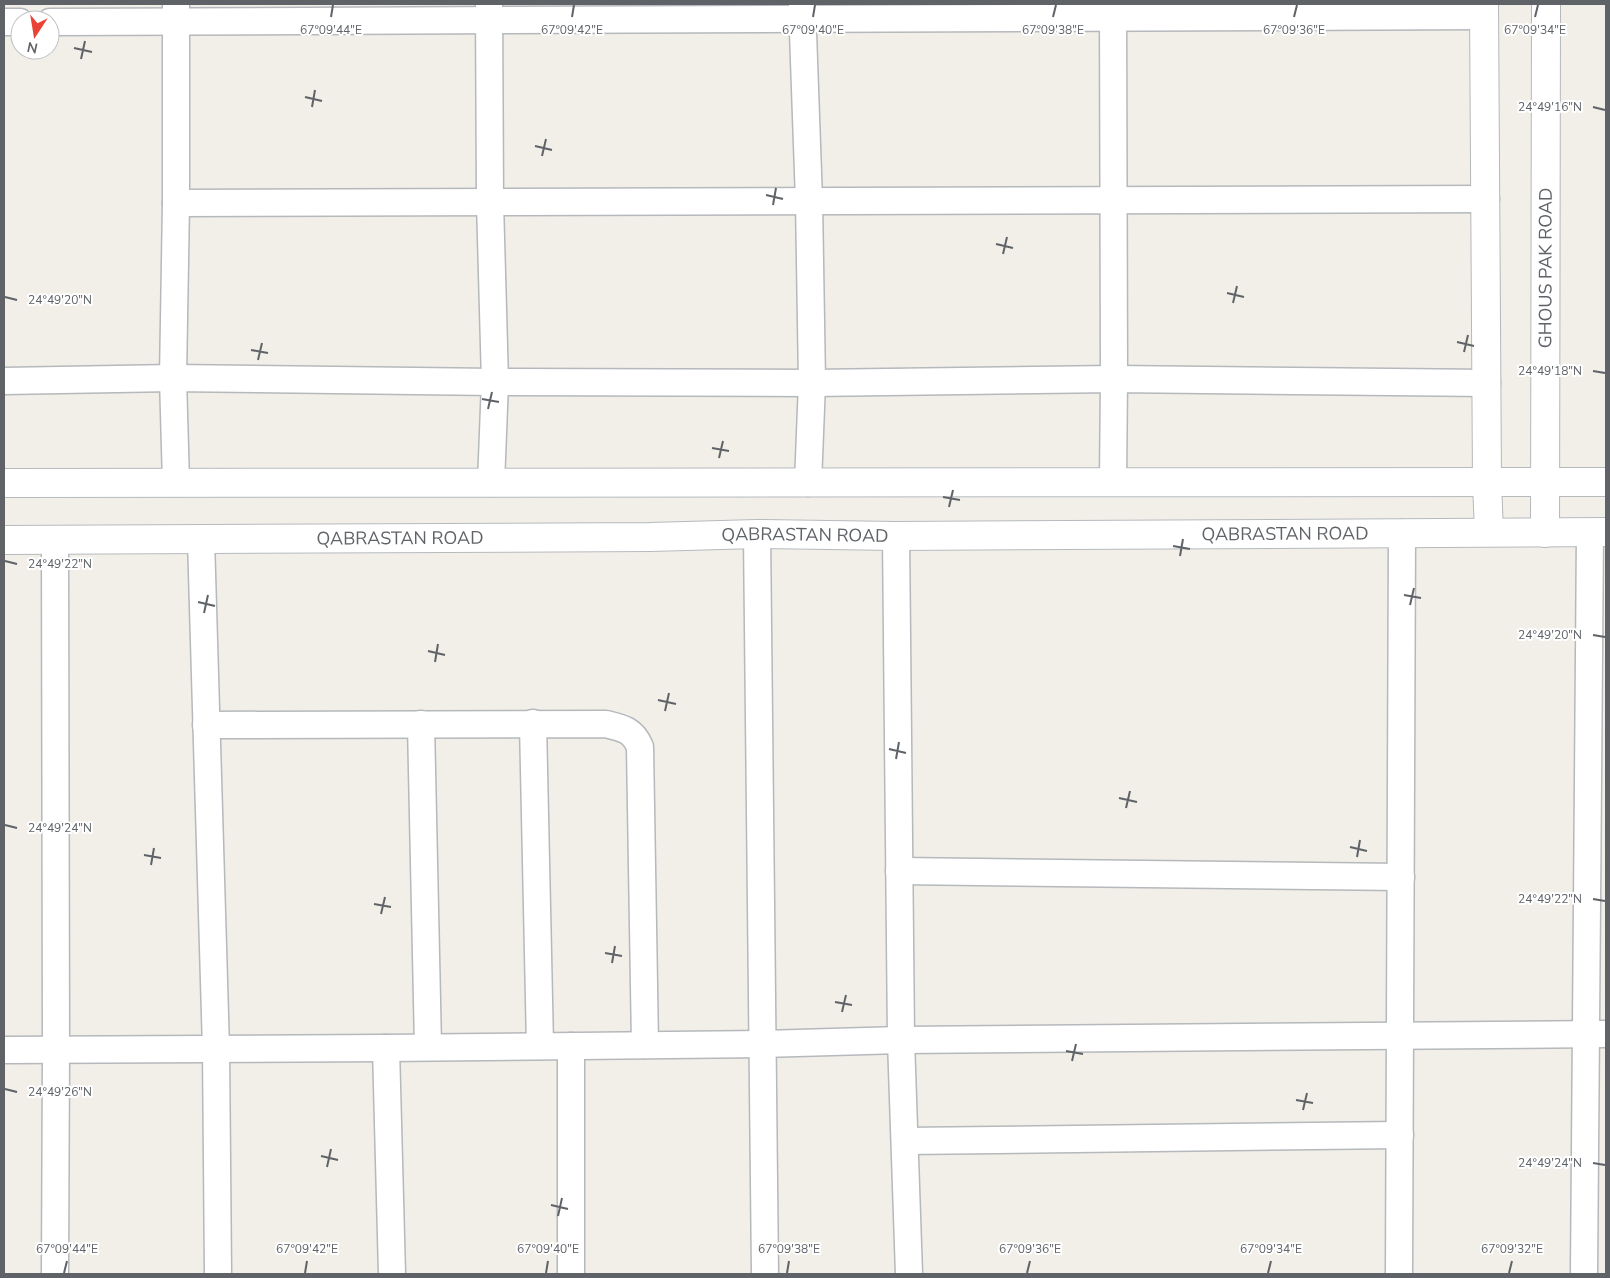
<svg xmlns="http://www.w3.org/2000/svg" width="1610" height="1278" viewBox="0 0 1610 1278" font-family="'Nunito Sans',sans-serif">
  <rect width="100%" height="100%" fill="#f1efe8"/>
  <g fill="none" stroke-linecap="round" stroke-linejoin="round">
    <g stroke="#b5b8bc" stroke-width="29">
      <g id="minor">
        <path d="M489 4 490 202 495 382 491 483"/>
        <path d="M802 4 809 201 812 383 808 483"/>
        <path d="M1113 4 1114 379 1113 482"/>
        <path d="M4 22H20"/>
        <path d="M50 22 1484 16"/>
        <path d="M176 203 1486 199"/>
        <path d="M4 381 173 378 495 382 812 383 1114 379 1487 383"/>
        <path d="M176 483 173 378 176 203V4"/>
        <path d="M757 534 765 1274"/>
        <path d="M896 536 901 1040 909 1274"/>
        <path d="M201 539 216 1049 218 1274"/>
        <path d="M55 540 56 1050 55 1274"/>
        <path d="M533 723 540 1046"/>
        <path d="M421 724 428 1047"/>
        <path d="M206 725 606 724C623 728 633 730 640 747L645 1045"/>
        <path d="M899 871 1401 877"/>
        <path d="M386 1048 392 1274"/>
        <path d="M4 1050 386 1048 763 1044 901 1040 1606 1034"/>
        <path d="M905 1141 1400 1135"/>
        <path d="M571 1274V1046"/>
        <path d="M1399 1274 1402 533"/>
        <path d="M1584 1274 1590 532"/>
      </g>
    </g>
    <g stroke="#b5b8bc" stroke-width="30">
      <g id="tertiary">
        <path d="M1484 4 1487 482 1489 532"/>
        <path id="s1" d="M1545 533 1546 4"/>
      </g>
    </g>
    <g stroke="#b6babf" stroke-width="30">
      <g id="secondary">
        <path d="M4 483 1606 482"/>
        <path id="s2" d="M4 540 650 537 757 534 896 536 1606 532"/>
      </g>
    </g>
    <use href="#minor" stroke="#fff" stroke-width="26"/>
    <use href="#tertiary" stroke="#fff" stroke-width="28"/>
    <use href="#secondary" stroke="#fff" stroke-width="28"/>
  </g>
  <path fill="none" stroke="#5f6368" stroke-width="2" d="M331 17 333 5M572 17 574 5M813 17 815 5M1053 17 1056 5M1294 17 1297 5M1535 17 1538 5M74 48 92 52M81 59 85 41M305 97 322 101M312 107 315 90M1593 107 1605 110M535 146 552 150M542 156 546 139M766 195 783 199M773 205 776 188M996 244 1013 248M1003 254 1007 237M1227 293 1244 297M5 297 17 300M1233 303 1237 286M1457 342 1474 346M251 350 268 353M1464 352 1468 335M258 360 262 343M1593 371 1605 373M482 399 499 402M488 409 492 392M712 448 729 451M719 458 723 441M943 497 960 500M949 507 953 490M1173 546 1190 549M1180 556 1183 539M5 561 17 564M1404 595 1421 598M198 602 215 606M1410 605 1414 588M204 613 208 595M1593 635 1605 637M428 651 445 655M435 662 438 644M658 700 676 704M665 711 669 693M889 749 906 753M896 759 899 742M1119 798 1137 802M1126 808 1130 791M5 825 17 828M1350 847 1367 851M144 855 161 858M1357 857 1360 840M151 865 154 848M1593 899 1605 901M374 904 391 907M381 914 385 897M605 953 622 956M612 963 615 946M835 1002 852 1005M842 1012 846 995M1066 1051 1083 1054M1072 1061 1076 1044M5 1089 17 1092M1296 1100 1313 1103M1303 1110 1307 1093M321 1156 338 1160M1593 1163 1605 1165M327 1167 331 1149M551 1205 568 1209M558 1216 562 1198M64 1273 67 1261M305 1273 307 1261M546 1273 548 1261M787 1273 789 1261M1027 1273 1030 1261M1268 1273 1271 1261M1509 1273 1512 1261"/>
  <g text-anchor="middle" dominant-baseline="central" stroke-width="4" stroke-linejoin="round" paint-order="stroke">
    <g font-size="18" fill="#5f6368" stroke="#fff">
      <text stroke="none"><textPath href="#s1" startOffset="265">GHOUS PAK ROAD</textPath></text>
      <text stroke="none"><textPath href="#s2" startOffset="1281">QABRASTAN ROAD</textPath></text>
      <text stroke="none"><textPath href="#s2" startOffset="801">QABRASTAN ROAD</textPath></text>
      <text stroke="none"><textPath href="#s2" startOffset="396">QABRASTAN ROAD</textPath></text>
    </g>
  </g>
  <g font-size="12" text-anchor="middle" fill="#5f6368" stroke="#fff" stroke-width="4" stroke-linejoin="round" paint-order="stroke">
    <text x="331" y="34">67°09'44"E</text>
    <text x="572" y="34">67°09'42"E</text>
    <text x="813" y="34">67°09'40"E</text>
    <text x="1053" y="34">67°09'38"E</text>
    <text x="1294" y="34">67°09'36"E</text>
    <text x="1535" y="34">67°09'34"E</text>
    <text x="1550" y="111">24°49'16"N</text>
    <text x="60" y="304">24°49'20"N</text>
    <text x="1550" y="375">24°49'18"N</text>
    <text x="60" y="568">24°49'22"N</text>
    <text x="1550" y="639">24°49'20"N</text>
    <text x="60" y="832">24°49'24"N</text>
    <text x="1550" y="903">24°49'22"N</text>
    <text x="60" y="1096">24°49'26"N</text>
    <text x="1550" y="1167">24°49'24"N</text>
    <text x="67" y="1253">67°09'44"E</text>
    <text x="307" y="1253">67°09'42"E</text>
    <text x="548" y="1253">67°09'40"E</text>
    <text x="789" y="1253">67°09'38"E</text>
    <text x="1030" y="1253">67°09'36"E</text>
    <text x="1271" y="1253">67°09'34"E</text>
    <text x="1512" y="1253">67°09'32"E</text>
  </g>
  <rect width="1610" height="1278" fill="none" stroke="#5f6368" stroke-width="10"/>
  <g transform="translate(35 35) rotate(192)"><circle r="24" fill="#ffffff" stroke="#bfc1c3"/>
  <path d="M0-4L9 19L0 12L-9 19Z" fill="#ea4335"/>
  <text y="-8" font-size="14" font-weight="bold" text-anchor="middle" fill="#5f6368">N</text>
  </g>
</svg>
